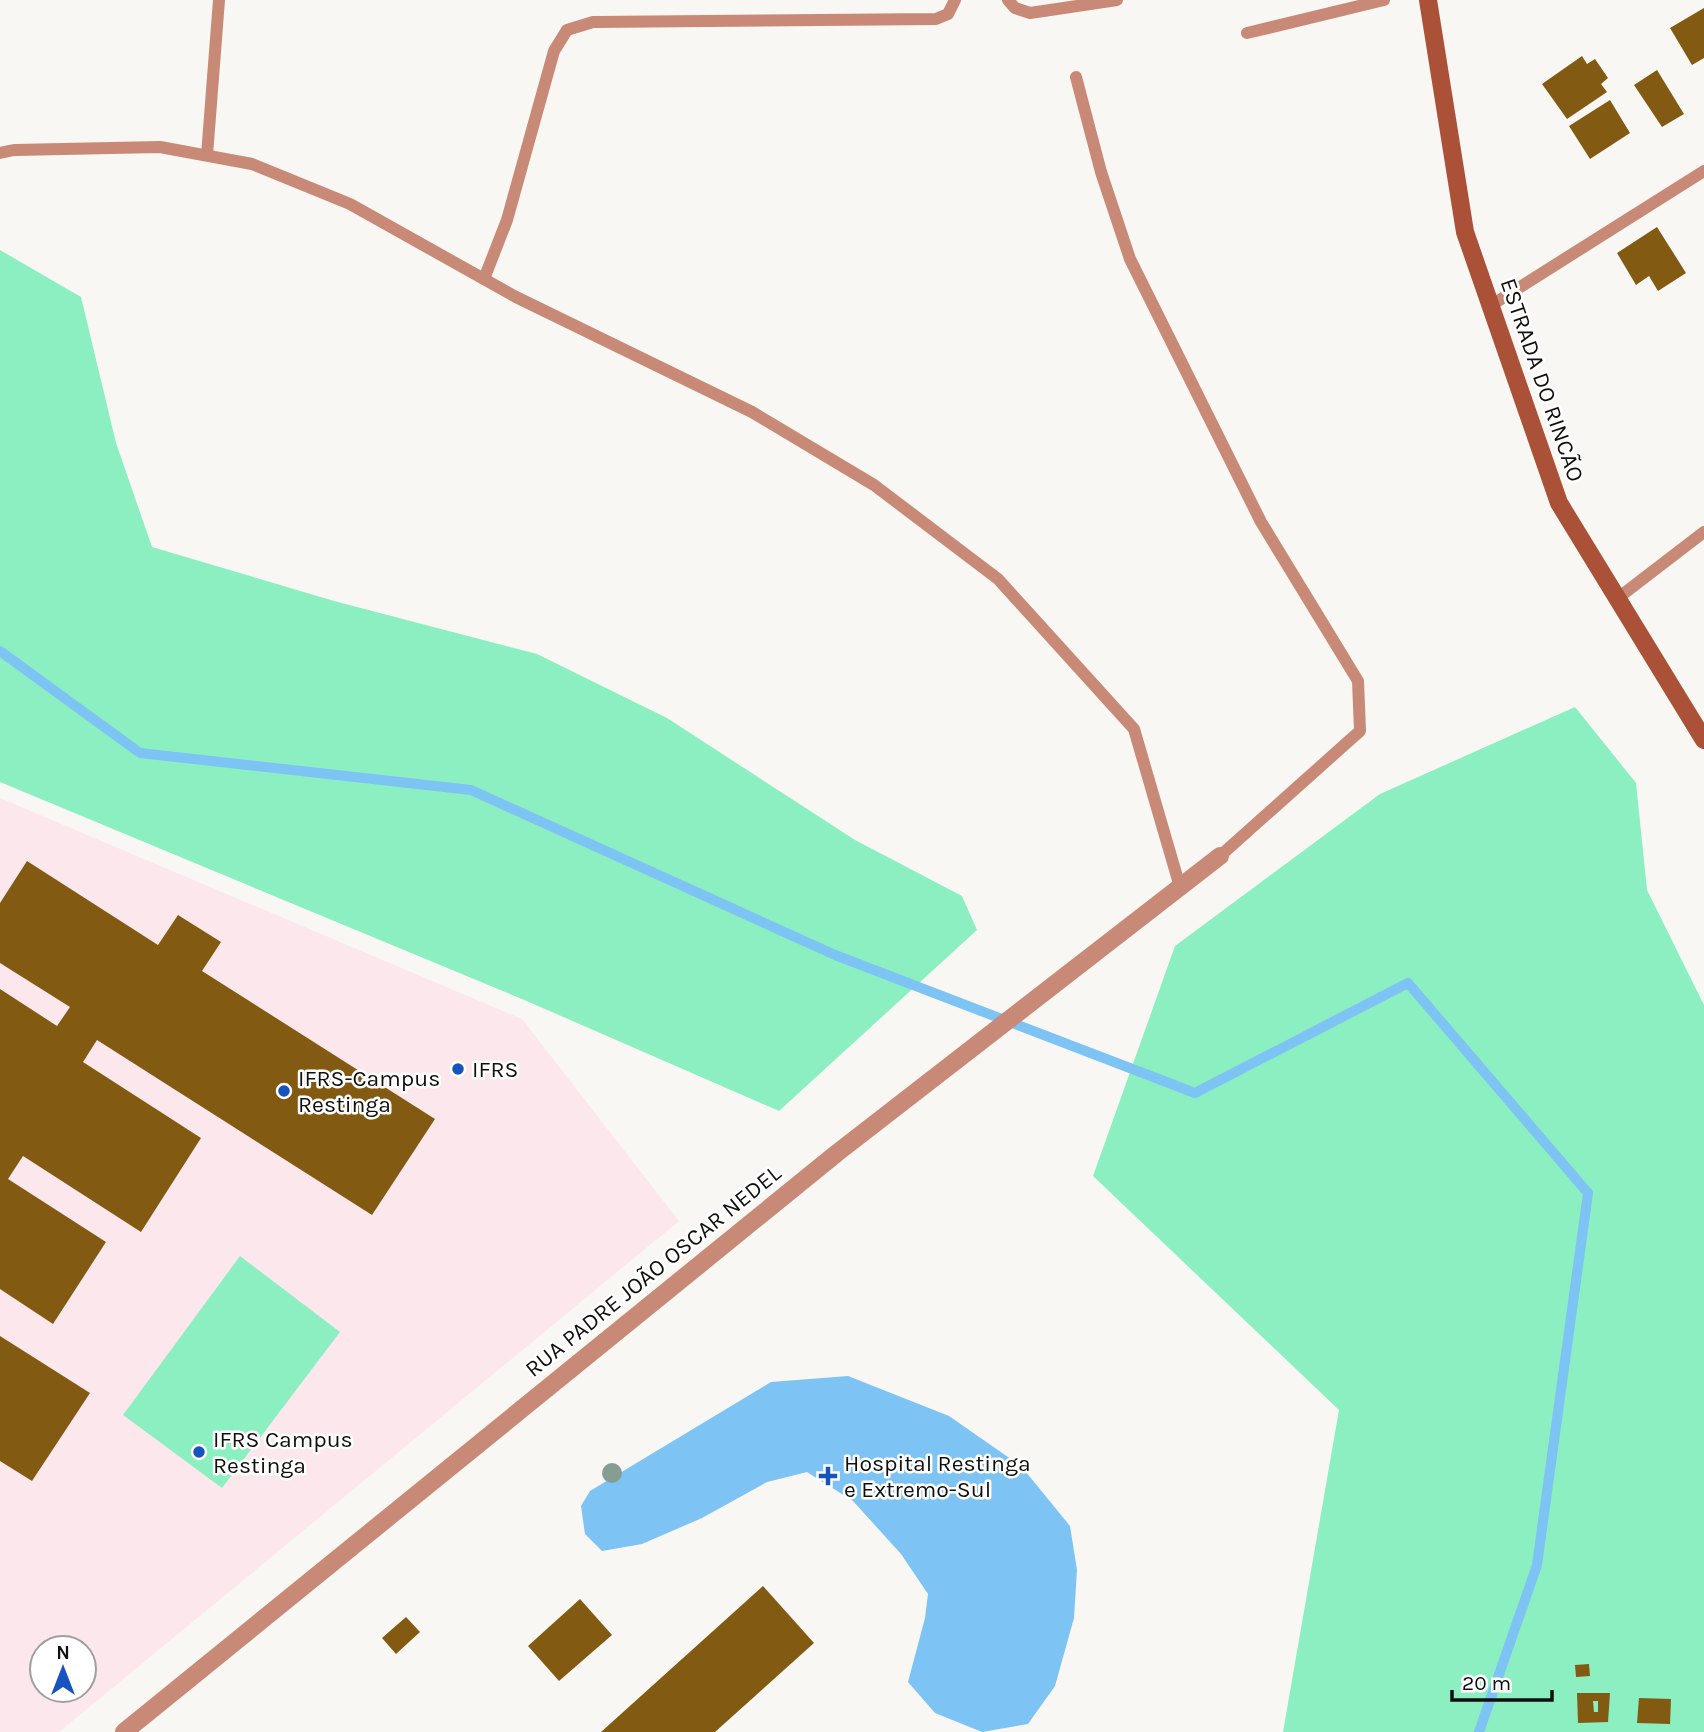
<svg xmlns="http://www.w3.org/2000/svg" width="1704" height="1732" viewBox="0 0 1704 1732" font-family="Karla,sans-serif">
  <rect width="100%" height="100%" fill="#f8f7f3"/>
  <path fill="#fce7ed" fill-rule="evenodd" d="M0 798 522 1019 679 1221 59 1732H0ZM42 1648H84V1690H42Z"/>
  <g fill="#8cefc1">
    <path d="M0 250 81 297 116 443 152 547 334 601 537 654 667 718 855 840 962 896 977 930 779 1111 529 1002 0 782Z"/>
    <path d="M1575 707 1636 783 1647 890 1704 1005V1732H1283L1339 1410 1093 1176 1175 946 1380 794Z"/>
    <path d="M240 1256 340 1332 222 1488 123 1415Z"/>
  </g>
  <path fill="#7dc3f3" d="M848 1376 949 1416 1021 1466 1070 1526 1077 1570 1074 1618 1055 1686 1028 1724 982 1732 935 1713 908 1682 925 1618 928 1594 901 1554 853 1501 807 1472 767 1482 702 1518 642 1544 602 1551 585 1534 581 1506 590 1491 771 1382Z"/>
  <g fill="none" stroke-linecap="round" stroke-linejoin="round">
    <path stroke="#7dc3f3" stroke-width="10" d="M0 651 140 753 471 790 835 955 1195 1093 1408 983 1588 1193 1537 1565 1479 1732"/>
  </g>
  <g fill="#835a12" fill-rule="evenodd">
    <path d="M1704 8V58L1692 65 1670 28Z"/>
    <path d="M1582 56 1587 64 1595 59 1608 78 1601 84 1607 92 1567 119 1542 84Z"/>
    <path d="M1657 70 1684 114 1662 127 1634 85Z"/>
    <path d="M1610 100 1630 133 1590 159 1569 126Z"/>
    <path d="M1657 227 1686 273 1658 291 1649 276 1636 285 1617 253Z"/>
    <path d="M27 861 158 945 178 915 221 942 202 971 435 1119 372 1215 97 1040 83 1062 201 1138 141 1232 23 1156 8 1179 106 1242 53 1324 0 1289V989L57 1026 70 1007 0 963V903Z"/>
    <path d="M0 1336 90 1393 32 1481 0 1461Z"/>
    <path d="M763 1586 814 1643 715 1732H601Z"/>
    <path d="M580 1599 612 1635 559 1681 528 1646Z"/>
    <path d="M406 1617 420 1632 396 1654 382 1638Z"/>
    <path d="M1589 1664 1590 1676 1576 1677 1575 1665Z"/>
    <path d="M1577 1693H1610L1608 1722 1578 1723ZM1593 1701H1598V1712H1594Z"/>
    <path d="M1639 1698 1671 1699 1670 1724 1637 1723Z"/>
  </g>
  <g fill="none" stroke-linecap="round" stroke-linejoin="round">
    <g stroke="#c88977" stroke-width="12">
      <path d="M1008 0 1015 8 1030 13 1117 0"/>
      <path d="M1247 33 1384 0"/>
      <path d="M1076 77 1101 172 1130 259 1261 522 1358 681 1360 731 1220 856"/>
      <path d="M0 153 14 150 160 147 252 164 350 204 516 297 752 412 874 485 998 579 1134 729 1180 887"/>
      <path d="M207 155 219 0"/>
      <path d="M484 279 507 220 554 51 567 30 593 22 936 19 948 14 955 0"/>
      <path d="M1490 306 1704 171"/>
      <path d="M1618 598 1704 532"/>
    </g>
    <path stroke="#c88977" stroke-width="18" d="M124 1732 837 1153 1220 856"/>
    <path stroke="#ab5138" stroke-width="18" d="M1428 0 1465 232 1559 503 1704 740"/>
  </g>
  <circle fill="#859e91" cx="612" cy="1473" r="10"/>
  <g fill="#1653bf" stroke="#fff" stroke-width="2.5">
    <circle cx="458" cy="1069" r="7"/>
    <circle cx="284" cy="1091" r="7"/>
    <circle cx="199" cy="1452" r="7"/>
    <path d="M824.5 1465.5h7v7h7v7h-7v7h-7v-7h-7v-7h7z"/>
  </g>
  <g text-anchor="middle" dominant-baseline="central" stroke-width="5" stroke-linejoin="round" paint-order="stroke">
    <g font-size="23" fill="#10100f" stroke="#fff">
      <text transform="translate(1542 380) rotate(71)">ESTRADA DO RINCÃO</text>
      <text transform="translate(653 1271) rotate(-39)">RUA PADRE JOÃO OSCAR NEDEL</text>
    </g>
    <g font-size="23" fill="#10100f" stroke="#fff" text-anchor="start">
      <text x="472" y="1069">IFRS</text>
      <text x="298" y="1078">IFRS-Campus<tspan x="298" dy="26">Restinga</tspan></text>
      <text x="213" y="1439">IFRS Campus<tspan x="213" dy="26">Restinga</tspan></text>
      <text x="844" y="1463">Hospital Restinga<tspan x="844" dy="26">e Extremo-Sul</tspan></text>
    </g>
  </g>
  <g transform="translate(63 1669)"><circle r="33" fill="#ffffff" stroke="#9f9f9f" stroke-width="2"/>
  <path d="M0-5L12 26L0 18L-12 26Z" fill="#1653bf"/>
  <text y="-10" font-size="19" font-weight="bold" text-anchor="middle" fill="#10100f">N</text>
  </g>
  <path d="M1452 1690v10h100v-10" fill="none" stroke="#10100f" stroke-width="3.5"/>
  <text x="1462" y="1690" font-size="21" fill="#10100f" stroke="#ffffff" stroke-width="5" paint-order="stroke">20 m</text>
</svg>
